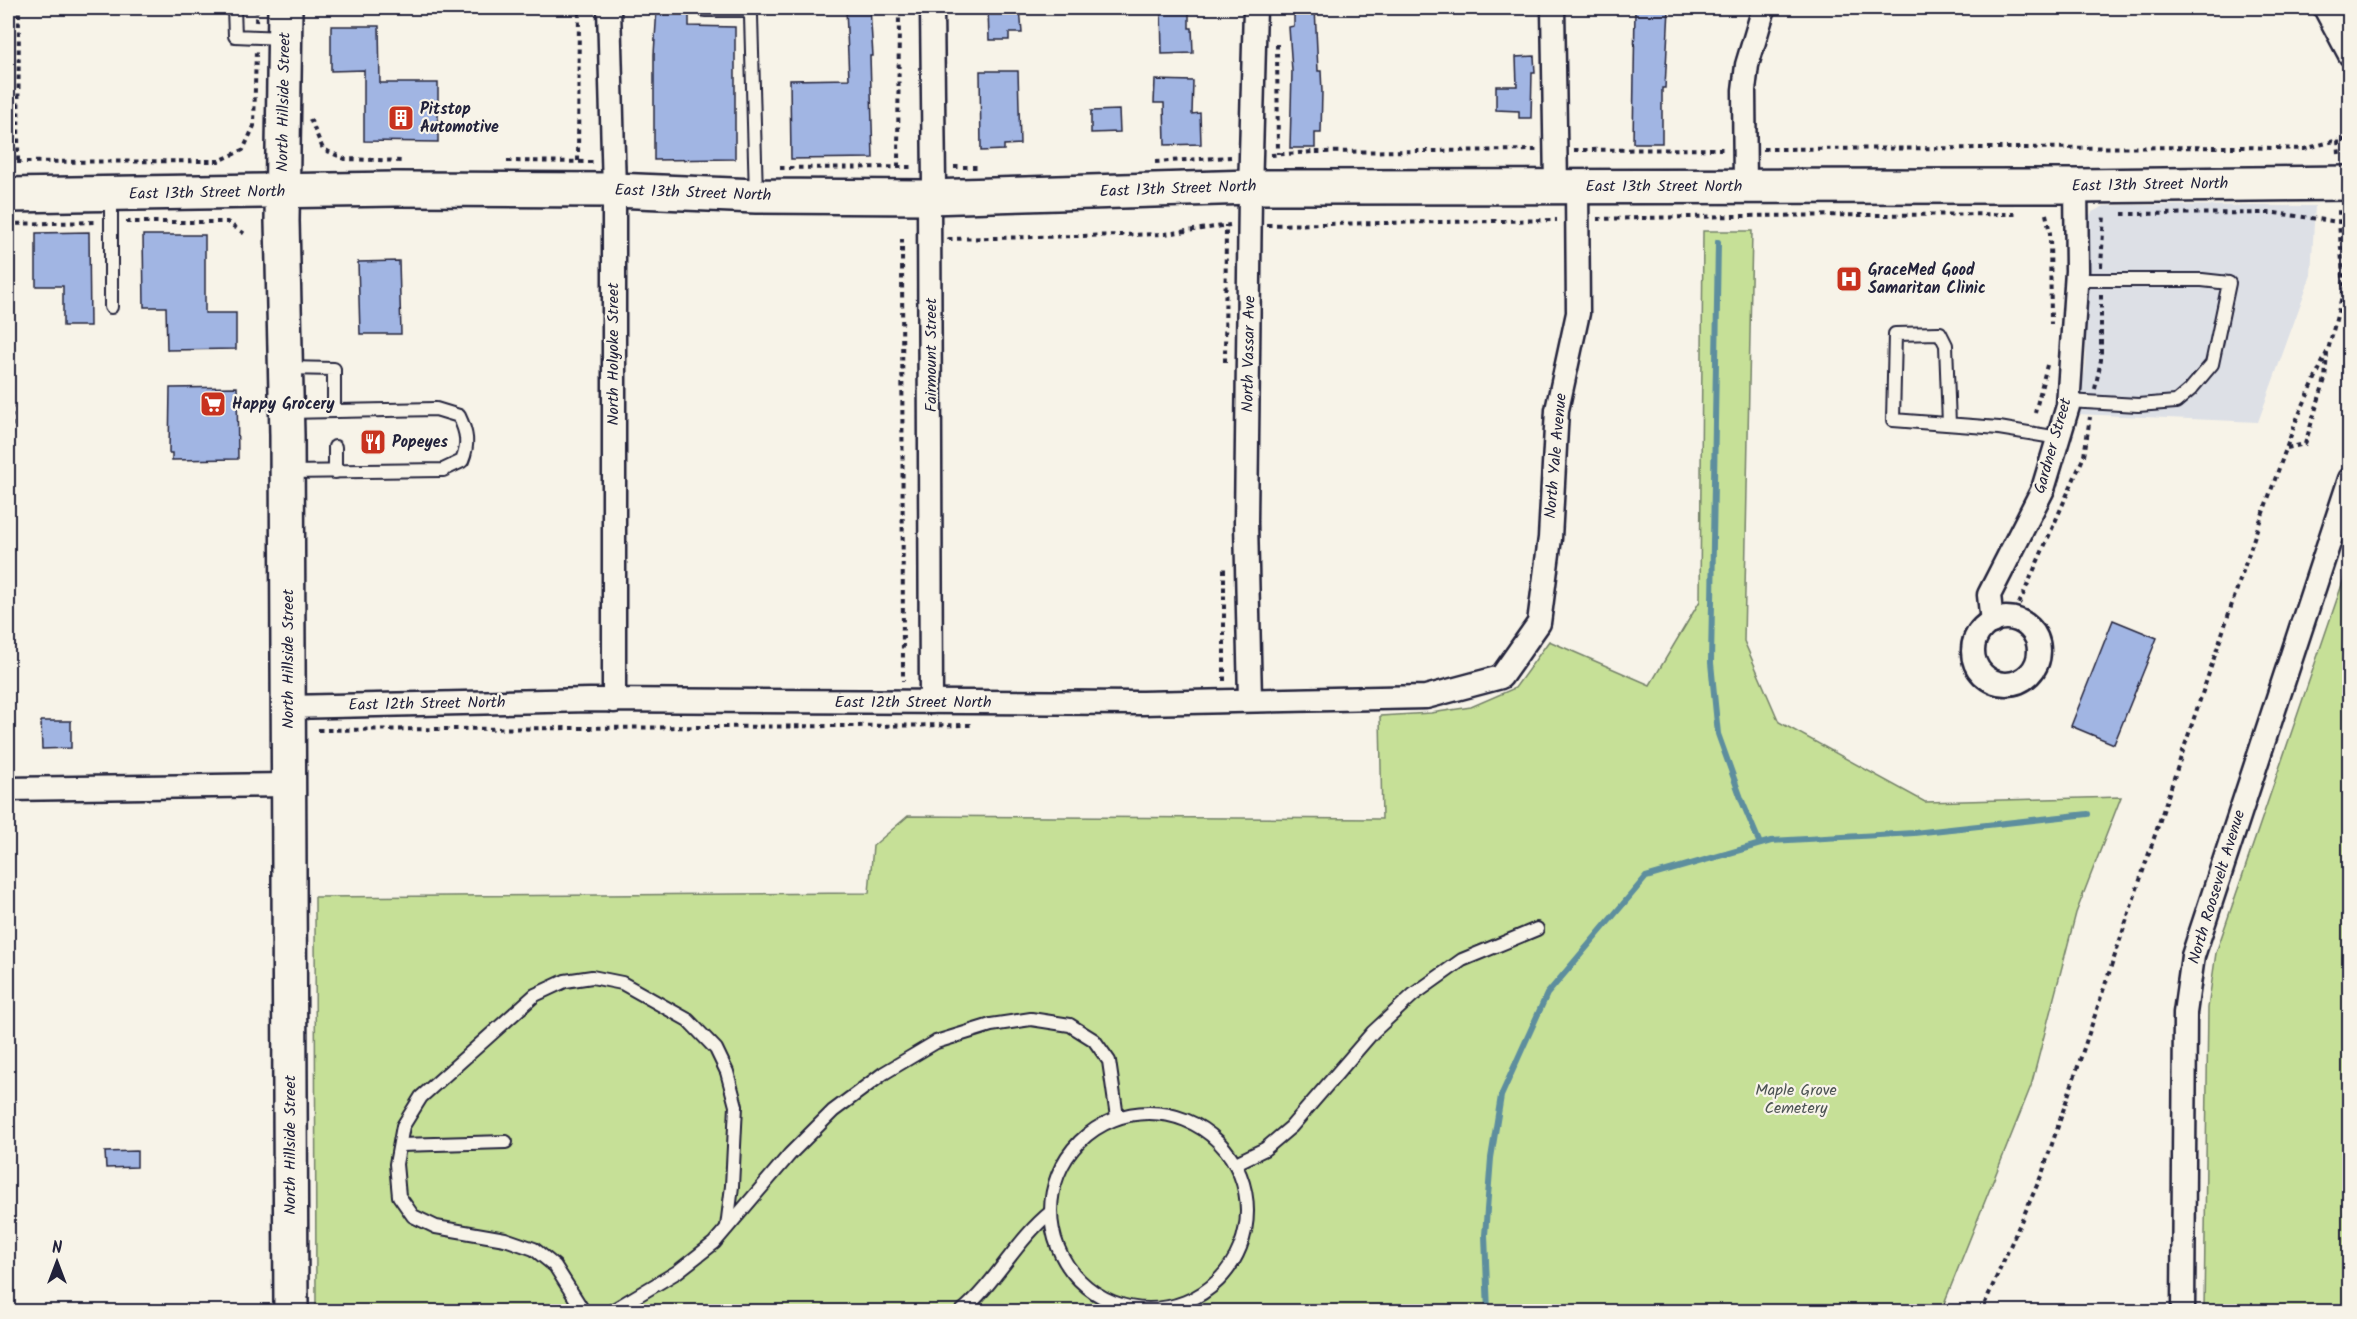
<svg xmlns="http://www.w3.org/2000/svg" width="2357" height="1319" viewBox="0 0 2357 1319" font-family="Kalam,sans-serif">
  <rect width="100%" height="100%" fill="#f7f3e8"/>
  <filter id="ink" filterUnits="userSpaceOnUse"><feTurbulence type="fractalNoise" baseFrequency=".0167" numOctaves="2"/><feDisplacementMap in="SourceGraphic" scale="12" xChannelSelector="R" yChannelSelector="G"/><feConvolveMatrix kernelMatrix="1 2 1 2 8 2 1 2 1" color-interpolation-filters="sRGB"/></filter>
  <g filter="url(#ink)">
    <path fill="#dde0e6" d="M2128 205 2315 206 2311 275 2258 422 2077 414 2086 364 2087 222 2092 212 2104 206Z"/>
    <g fill="#c6e097" stroke="#748169" stroke-width="1.5">
      <path d="M1703 231H1752L1744 641 1779 722 1925 802 2121 797 2076 913 2031 1086 1941 1311H316L315 897 869 893 873 846 908 816 1382 819 1380 716 1431 713 1471 707 1515 688 1549 641 1650 685 1700 601Z"/>
      <path d="M2349 564V1311H2204L2208 1008 2216 953Z"/>
    </g>
    <g fill="none" stroke-linecap="round" stroke-linejoin="round">
      <g stroke="#5d8e9e" stroke-width="6">
        <path d="M1718 242 1711 663 1718 734 1742 801 1760 844"/>
        <path d="M1488 1312 1485 1235 1491 1158 1501 1096 1547 994 1646 877 1771 841 1914 833 2088 814"/>
      </g>
    </g>
    <g fill="#a1b5e3" stroke="#22223b" stroke-width="1.5">
      <path d="M657 8H689V26L735 27V159L654 160V54Z"/>
      <path d="M846 8H870L873 56H870L873 158 791 159 790 80 849 79Z"/>
      <path d="M988 8H1020L1022 33H1009V40H989Z"/>
      <path d="M1161 8H1189V28H1192L1193 53 1162 54Z"/>
      <path d="M1294 8H1315L1318 71H1321L1322 92 1321 133H1315V148H1290L1292 71 1289 27 1294 26Z"/>
      <path d="M1635 8H1669L1665 88H1662V143H1633Z"/>
      <path d="M331 26H379L380 83H438V142L364 141V70L331 71Z"/>
      <path d="M1534 56 1535 73H1532L1531 118H1519V111L1496 110V86H1517L1516 57Z"/>
      <path d="M980 71H1018L1020 144 1004 145V150L981 151Z"/>
      <path d="M1155 80 1193 81 1192 114 1200 113 1201 144 1165 145 1164 103H1154Z"/>
      <path d="M1119 110 1120 132 1091 133V111Z"/>
      <path d="M89 232 90 326H63V286H36V233Z"/>
      <path d="M143 235H205V313H236V349L167 350 166 307H144Z"/>
      <path d="M399 261 401 334H360L358 262Z"/>
      <path d="M237 387 238 459 172 460V453H169L170 388Z"/>
      <path d="M2113 620 2157 638 2114 744 2071 726Z"/>
      <path d="M41 721H71V748L42 749Z"/>
      <path d="M137 1151V1167L106 1168 105 1152Z"/>
    </g>
    <g fill="none" stroke-linecap="round" stroke-linejoin="round">
      <g stroke="#22223b" stroke-width="16">
        <g id="service">
          <path d="M234 8 235 36 283 38"/>
          <path d="M705 10H746L751 16 756 195"/>
          <path d="M111 307V195"/>
          <path d="M287 368 334 369V411"/>
          <path d="M2068 401 2138 405 2176 402 2190 390 2212 364 2229 283 2202 280H2076"/>
          <path d="M287 412 436 409 459 416C467 433 469 444 462 461L443 470 288 472"/>
          <path d="M1949 424 1946 345 1940 333 1895 334 1893 420 1999 428 2059 438"/>
          <path d="M335 447V472"/>
          <circle cx="1149" cy="1211" r="98"/>
          <path d="M400 1145 506 1142"/>
          <path d="M1236 1163 1265 1149 1291 1127 1373 1032 1413 995 1462 960 1537 929"/>
          <path d="M584 1312 555 1266 534 1249 505 1239 436 1227 413 1216 399 1196 396 1164 403 1126 421 1097 535 995 565 981 592 977 622 983 688 1020 716 1049 727 1072 736 1106 732 1186 727 1227"/>
          <path d="M610 1312 677 1272 714 1243 790 1154 833 1111 884 1073 936 1042 991 1025 1031 1019 1070 1025 1094 1040 1109 1061 1117 1117"/>
          <path d="M961 1312C996 1283 1016 1240 1051 1212"/>
        </g>
      </g>
      <g stroke="#22223b" stroke-width="27">
        <g id="minor">
          <path d="M609 8 614 190V701"/>
          <path d="M1553 8 1556 186"/>
          <path d="M2325 8 2350 55"/>
          <path d="M1745 186 1744 90 1747 65 1764 8"/>
          <circle cx="2006" cy="651" r="33"/>
          <path d="M1992 622 1989 595 2043 489 2068 406 2077 271 2076 186"/>
          <path d="M1250 700 1246 522 1250 193 1255 8"/>
          <path d="M931 702 929 197 934 184 932 8"/>
          <path d="M289 707 590 700 1142 703 1426 697 1501 677 1539 623 1550 538 1557 410 1578 313 1577 186"/>
          <path d="M8 789 289 785"/>
          <path d="M2183 1312 2185 1013 2193 956 2350 479"/>
        </g>
      </g>
      <g stroke="#22223b" stroke-width="38">
        <g id="secondary">
          <path d="M285 8 282 221 287 435 291 1312"/>
          <path d="M8 195 397 189 614 190 756 196 929 197 1251 187 2076 186 2350 183"/>
        </g>
      </g>
      <g stroke="#22223b" stroke-width="4" stroke-dasharray="4.5 4.5" stroke-linecap="butt">
        <path d="M256 22 257 8"/>
        <path d="M1277 44 1278 154"/>
        <path d="M310 119 323 149 345 159 404 161"/>
        <path d="M1763 149 2242 147 2304 149 2338 140"/>
        <path d="M1574 150 1726 149"/>
        <path d="M2339 154 2338 140H2350"/>
        <path d="M1271 155 1313 152 1537 150"/>
        <path d="M18 161 19 8"/>
        <path d="M507 161 593 162"/>
        <path d="M578 161 579 8"/>
        <path d="M8 162 219 161 243 150 254 126 256 50"/>
        <path d="M1155 162 1231 157"/>
        <path d="M898 167 899 8"/>
        <path d="M954 167H979"/>
        <path d="M780 168 913 167"/>
        <path d="M2046 214 2050 233 2051 324"/>
        <path d="M2122 214 2275 213 2339 222V209"/>
        <path d="M1597 219 1734 216 2016 214"/>
        <path d="M126 222H227L245 234"/>
        <path d="M8 224 97 222"/>
        <path d="M10 224 12 509"/>
        <path d="M1267 225 1557 220"/>
        <path d="M902 239 903 681"/>
        <path d="M949 240V239L1165 234 1230 225"/>
        <path d="M2101 267 2104 214"/>
        <path d="M1225 362 1226 225"/>
        <path d="M2095 389 2101 360V295"/>
        <path d="M2035 413 2048 361"/>
        <path d="M2287 448 2305 444 2325 379 2327 353"/>
        <path d="M2019 604 2084 456 2090 417"/>
        <path d="M1224 681V568"/>
        <path d="M318 730 974 725"/>
        <path d="M1981 1312 2042 1174 2255 535 2296 421 2328 350 2344 289 2339 222H2350"/>
      </g>
      <use href="#service" stroke="#f7f3e8" stroke-width="12"/>
      <use href="#minor" stroke="#f7f3e8" stroke-width="22"/>
      <use href="#secondary" stroke="#f7f3e8" stroke-width="33"/>
    </g>
  </g>
  <defs>
    <g id="building-square" transform="scale(1.35)"><rect x="-9" y="-9" width="18" height="18" rx="4" fill="#c8321e" stroke="#f7f3e8"/><path d="M-4-6H4V6H1V3H-1V6H-4ZM-2.5-4.3h1.7v1.8h-1.7ZM.8-4.3h1.7v1.8H.8ZM-2.5-1h1.7V.8h-1.7ZM.8-1h1.7V.8H.8Z" fill="#fff"/></g>
    <g id="hospital-square" transform="scale(1.35)"><rect x="-9" y="-9" width="18" height="18" rx="4" fill="#c8321e" stroke="#f7f3e8"/><path d="M-5-5h3v3.5h4V-5h3V5h-3V1.5h-4V5h-3Z" fill="#fff"/></g>
    <g id="supermarket-square" transform="scale(1.35)"><rect x="-9" y="-9" width="18" height="18" rx="4" fill="#c8321e" stroke="#f7f3e8"/><path d="M-6-5.5h2.5l.6 2H6L4.5 2H-2.5L-4.4-4H-6ZM-1.5 3.2a1.3 1.3 0 1 0 .1 0ZM3 3.2a1.3 1.3 0 1 0 .1 0Z" fill="#fff"/></g>
    <g id="restaurant-square" transform="scale(1.35)"><rect x="-9" y="-9" width="18" height="18" rx="4" fill="#c8321e" stroke="#f7f3e8"/><path d="M-5-6h1v4h1v-4h1v4h1v-4h1v5L-1.5 .5V6h-2V.5L-5-1ZM5-6V6H3V1.5H1.5Q1.5-4 5-6Z" fill="#fff"/></g>
  </defs>
  <g fill-rule="evenodd">
    <use href="#building-square" x="401" y="118"/>
    <use href="#hospital-square" x="1849" y="279"/>
    <use href="#supermarket-square" x="213" y="404"/>
    <use href="#restaurant-square" x="373" y="442"/>
  </g>
  <g text-anchor="middle" dominant-baseline="central" stroke-width="4.5" stroke-linejoin="round" paint-order="stroke">
    <g font-size="16" fill="#22223b" stroke="#f7f3e8">
      <text transform="translate(284 102) rotate(-89)">North Hillside Street</text>
      <text transform="translate(2150 185) rotate(-1)">East 13th Street North</text>
      <text x="1664" y="186">East 13th Street North</text>
      <text transform="translate(1178 189) rotate(-2)">East 13th Street North</text>
      <text transform="translate(207 193) rotate(-1)">East 13th Street North</text>
      <text transform="translate(693 193) rotate(2)">East 13th Street North</text>
      <text transform="translate(613 354) rotate(-90)">North Holyoke Street</text>
      <text transform="translate(1249 354) rotate(-89)">North Vassar Ave</text>
      <text transform="translate(931 355) rotate(-90)">Fairmount Street</text>
      <text transform="translate(2053 446) rotate(-74)">Gardner Street</text>
      <text transform="translate(1556 456) rotate(-85)">North Yale Avenue</text>
      <text transform="translate(288 659) rotate(-90)">North Hillside Street</text>
      <text x="913" y="702">East 12th Street North</text>
      <text transform="translate(427 704) rotate(-1)">East 12th Street North</text>
      <text transform="translate(2217 887) rotate(-73)">North Roosevelt Avenue</text>
      <text transform="translate(290 1145) rotate(-90)">North Hillside Street</text>
    </g>
    <g font-size="16" font-weight="bold" fill="#22223b" stroke="#f7f3e8" text-anchor="start">
      <text x="420" y="109">Pitstop<tspan x="420" dy="18">Automotive</tspan></text>
      <text x="1868" y="270">GraceMed Good<tspan x="1868" dy="18">Samaritan Clinic</tspan></text>
      <text x="232" y="404">Happy Grocery</text>
      <text x="392" y="442">Popeyes</text>
    </g>
    <g font-size="16" fill="#4b5252" stroke="#f7f3e8">
      <text x="1796" y="1090">Maple Grove<tspan x="1796" dy="18">Cemetery</tspan></text>
    </g>
  </g>
  <rect width="2357" height="1319" fill="none" stroke="#f7f3e8" stroke-width="30"/>
  <rect x="15" y="15" width="2327" height="1289" fill="none" stroke="#22223b" stroke-width="2" filter="url(#ink)"/>
  <g transform="translate(57 1262)" stroke="#f7f3e8" stroke-width="4.5" paint-order="stroke">
  <path d="M0-4.5L10 22L0 15L-10 22Z" fill="#22223b"/>
  <text y="-9" font-size="16" font-weight="bold" text-anchor="middle" fill="#22223b">N</text>
  </g>
</svg>
